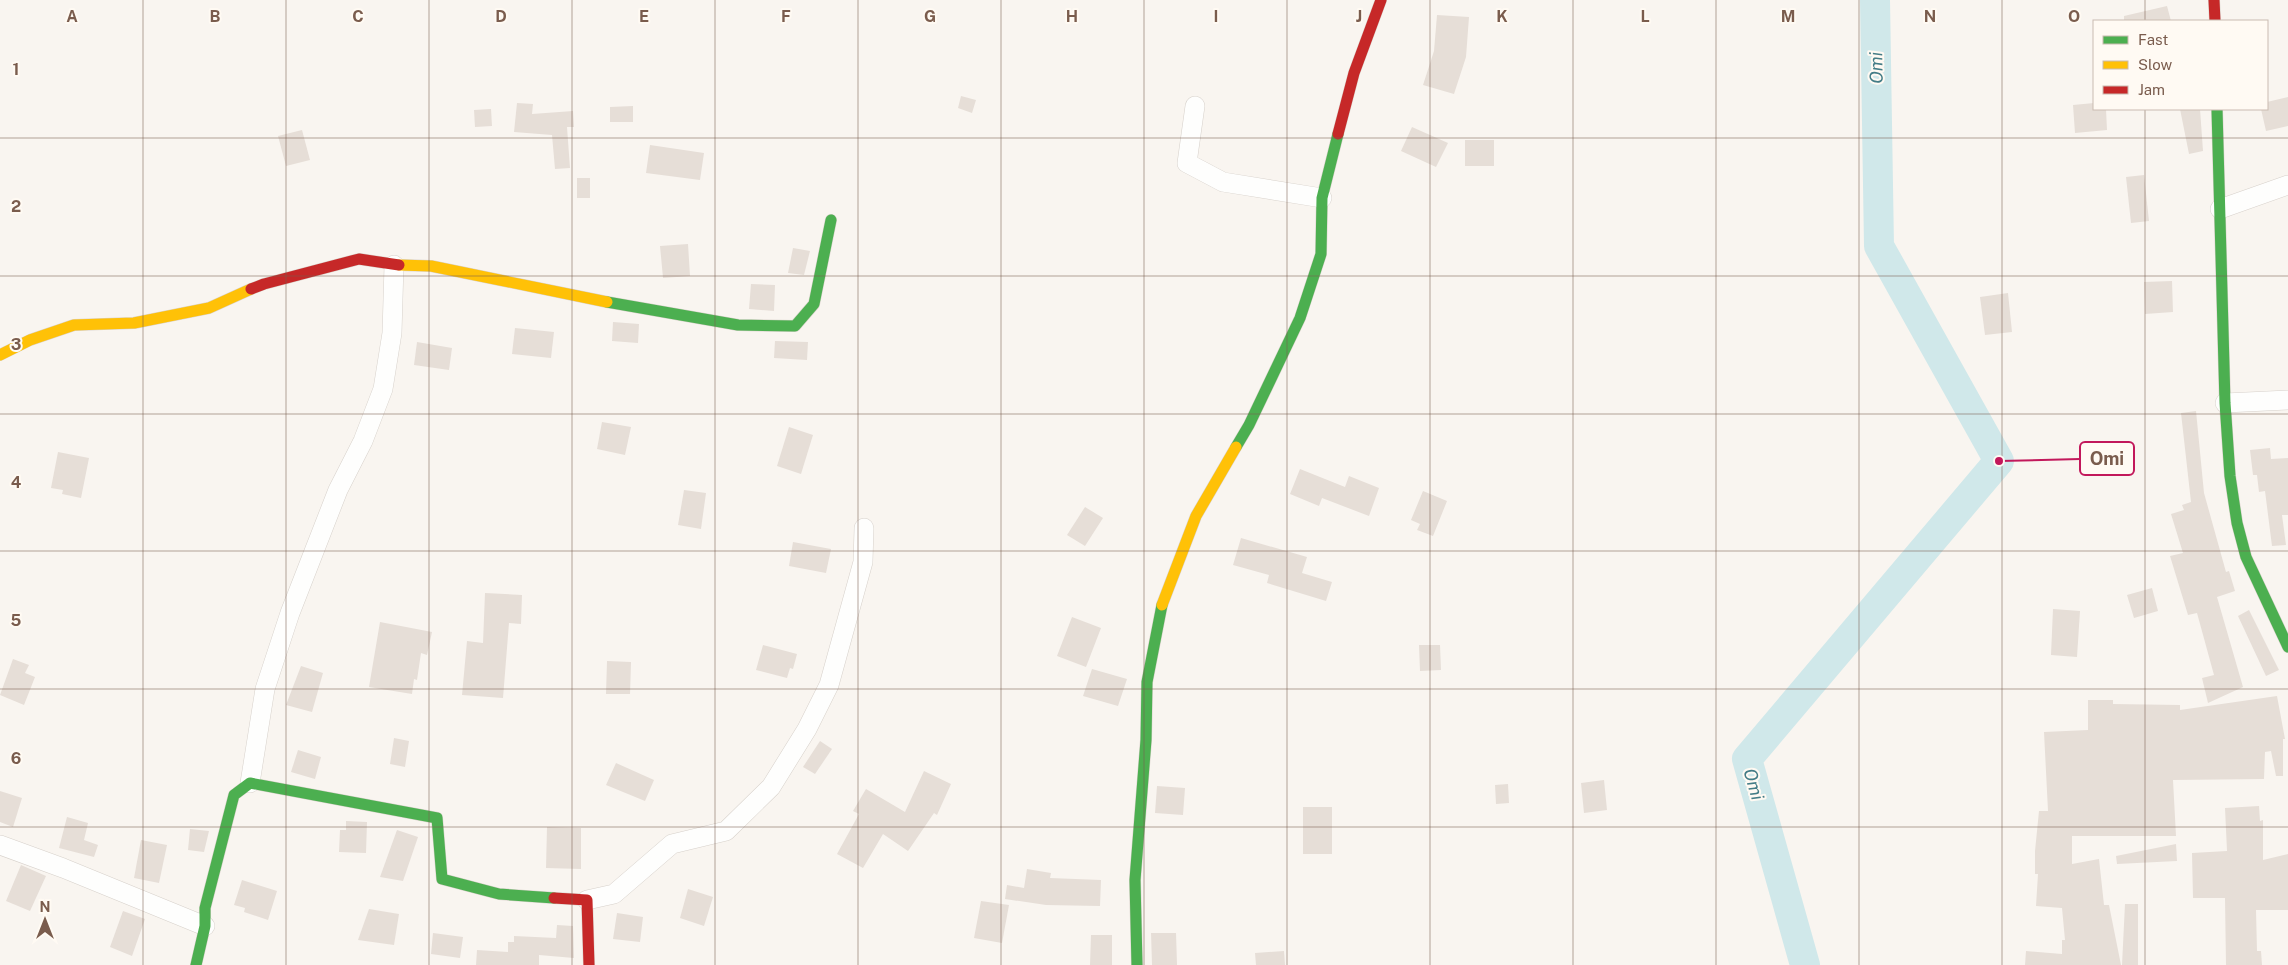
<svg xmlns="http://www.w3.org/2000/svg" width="2288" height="965" viewBox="0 0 2288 965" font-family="'Public Sans',sans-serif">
  <rect width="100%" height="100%" fill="#f9f5f0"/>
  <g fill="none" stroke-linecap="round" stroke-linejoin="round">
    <path stroke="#d0e8ea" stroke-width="30" d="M1805 965 1747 759 1999 461 1879 246 1875 0"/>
  </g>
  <g fill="#e6ded7">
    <path d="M2167 6 2171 21H2124V16Z"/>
    <path d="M1437 15 1469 17 1466 57 1454 94 1423 85 1434 51Z"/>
    <path d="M961 96 976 100 972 113 958 108Z"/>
    <path d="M2288 97V126L2266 131 2261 109H2267V102Z"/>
    <path d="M517 103 533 104 532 114 573 111 574 127H567L570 168 555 169 552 135 514 132Z"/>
    <path d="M2094 103V109H2106L2107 130 2075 133 2073 105Z"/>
    <path d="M633 106V122H610V107Z"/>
    <path d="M491 109 492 126 475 127 474 110Z"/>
    <path d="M2180 109H2200L2203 151 2189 154Z"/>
    <path d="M1412 127 1448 143 1436 167 1401 151Z"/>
    <path d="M302 130 310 160 286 166 278 136Z"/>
    <rect x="1465" y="140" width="29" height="26"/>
    <path d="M650 145 704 153 700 180 646 173Z"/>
    <path d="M2144 175 2149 221 2131 223 2126 177Z"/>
    <rect x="577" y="178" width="13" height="20"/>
    <path d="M688 244 690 276 663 278 660 246Z"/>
    <path d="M793 248 810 251 804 275 788 273Z"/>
    <path d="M2172 281 2173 312 2145 314 2144 282Z"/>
    <path d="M751 284 775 285 774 311 749 309Z"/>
    <path d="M2008 293 2012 332 1985 335 1980 297Z"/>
    <path d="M613 322 639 324 638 343 612 341Z"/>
    <path d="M515 328 554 332 551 358 512 354Z"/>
    <path d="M775 341 808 342 807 360 774 358Z"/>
    <path d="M417 342 452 348 449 370 414 365Z"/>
    <path d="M2196 411 2204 493 2226 572 2229 571 2235 591 2217 597 2243 687 2208 703 2202 678 2214 675 2197 613 2188 615 2170 556 2183 553 2171 514 2184 510 2182 505 2191 502 2181 413Z"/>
    <path d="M602 422 631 427 625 455 597 449Z"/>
    <path d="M789 427 813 435 801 474 777 466Z"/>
    <path d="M2270 448 2271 459 2288 458V515H2282L2286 545 2272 546 2265 491 2259 492 2257 475H2253L2250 450Z"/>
    <path d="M58 452 89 458 81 498 62 494 63 490 51 488Z"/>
    <path d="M1300 469 1345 487 1349 476 1379 488 1369 516 1322 498 1319 506 1290 494Z"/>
    <path d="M684 490 706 493 701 529 678 525Z"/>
    <path d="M1423 491 1447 501 1433 536 1417 530 1420 524 1411 520Z"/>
    <path d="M1085 507 1103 518 1085 546 1067 535Z"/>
    <path d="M1241 538 1307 557 1302 573 1332 582 1326 601 1267 583 1269 575 1233 565Z"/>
    <path d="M793 542 831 549 826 573 789 566Z"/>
    <path d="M2152 588 2158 611 2134 618 2127 595Z"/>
    <path d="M485 593 522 595 521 624 509 623 503 698 462 695 467 641 483 643Z"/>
    <path d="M2053 609 2080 611 2077 657 2051 655Z"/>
    <path d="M2249 610 2279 670 2266 676 2238 616Z"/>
    <path d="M1072 617 1101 628 1086 667 1057 656Z"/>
    <path d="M380 622 432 632 427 655 421 653 417 680 414 679 412 694 369 687Z"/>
    <path d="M763 645 797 654 793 669 790 668 787 678 756 670Z"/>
    <path d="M1419 645H1440L1441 670 1420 671Z"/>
    <path d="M13 659 29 665 25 673 35 677 24 705 0 695Z"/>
    <path d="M607 661 631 662 630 694H606Z"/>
    <path d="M301 666 323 673 312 712 286 705Z"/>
    <path d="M1092 669 1127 679 1118 706 1083 696Z"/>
    <path d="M2277 696 2285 739H2283V776H2276L2271 751 2265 752 2264 779 2173 780 2176 836H2072V864L2099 859 2104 905H2109L2121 965H2025L2026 951 2062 954V940H2065L2062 908 2036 906 2038 874H2035V851L2039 811H2048L2044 732 2088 730V700H2113V704L2180 705V710Z"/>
    <path d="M394 738 409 741 405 767 390 764Z"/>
    <path d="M820 741 832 749 815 774 803 767Z"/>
    <path d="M298 750 321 757 315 779 291 772Z"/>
    <path d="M616 763 654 780 645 801 606 785Z"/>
    <path d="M924 771 951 784 937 815 934 813 908 851 883 834 863 868 837 854 859 814 853 811 866 789 905 812Z"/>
    <path d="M1604 780 1607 810 1584 813 1581 783Z"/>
    <path d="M1508 784 1509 803 1496 804 1495 785Z"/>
    <path d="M1157 786 1185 788 1183 815 1155 813Z"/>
    <path d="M0 791 22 798 13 827 0 822Z"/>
    <path d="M2259 806 2260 821 2263 820V860L2288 854V910H2256L2257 951H2261L2262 965H2226L2225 898H2193L2192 853 2227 851 2225 808Z"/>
    <rect x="1303" y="807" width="29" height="47"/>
    <path d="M67 817 88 823 84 840 98 845 94 857 59 848Z"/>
    <path d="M346 821 367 822 366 853 339 852 340 830H346Z"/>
    <path d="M547 827 581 828V869L546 868Z"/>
    <path d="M190 829 209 831 204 852 188 850Z"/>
    <path d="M397 830 418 837 403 881 380 877Z"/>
    <path d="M141 840 167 845 159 883 134 878Z"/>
    <path d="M2176 844 2177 861 2117 864 2116 856Z"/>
    <path d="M21 865 46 876 30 911 6 901Z"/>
    <path d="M1027 869 1051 873 1050 878 1101 880 1100 906 1046 905 1005 899 1007 885 1024 888Z"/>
    <path d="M242 880 277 891 268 920 244 912 245 908 234 905Z"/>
    <path d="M688 889 713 897 704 926 680 918Z"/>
    <path d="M981 901 1009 905 1002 943 974 938Z"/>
    <path d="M2125 904H2138V965H2122Z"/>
    <path d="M369 909 399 914 394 945 358 940Z"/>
    <path d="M123 911 145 919 132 956 110 947Z"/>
    <path d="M617 913 643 917 640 942 613 939Z"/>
    <path d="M557 925 573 926 574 958 539 955V965H476L477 950 508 952V942H514V936L556 938Z"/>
    <path d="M433 933 463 937 460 958 431 954Z"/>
    <path d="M1151 933H1176L1177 965H1152Z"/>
    <path d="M1091 935H1112V965H1090Z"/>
    <path d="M1284 951 1285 965H1256L1255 953Z"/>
  </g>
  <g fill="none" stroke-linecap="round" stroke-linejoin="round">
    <g stroke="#d7d1cb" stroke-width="20">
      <g id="street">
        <path d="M1195 106 1187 163 1223 182 1322 198"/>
        <path d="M2220 209 2288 185"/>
        <path d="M2225 403 2288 400"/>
        <path d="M250 783 265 689 290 613 338 490 363 441 383 389 392 333 394 265"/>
        <path d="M0 845 63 868 205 926"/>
        <path d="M587 900 614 894 672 844 726 831 771 787 807 729 829 685 863 562 864 528"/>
      </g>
    </g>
    <g stroke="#d9d2cb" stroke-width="12">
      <g id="fast">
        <path d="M2217 109 2225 403 2230 476 2237 523 2246 557 2288 647"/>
        <path d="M607 302 738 325 795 326 814 304 831 220"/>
        <path d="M1236 447 1249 425 1300 318 1321 254 1322 198 1338 134"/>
        <path d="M196 965 205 926V908L234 795 250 783 437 818 442 879 499 894 554 898"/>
        <path d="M1137 965 1135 880 1146 740 1147 682 1162 605"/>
      </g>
    </g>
    <g stroke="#d9d2cb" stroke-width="12">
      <g id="slow">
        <path d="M399 265 431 266 607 302"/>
        <path d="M0 355 30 340 74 325 134 323 209 308 251 289"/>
        <path d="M1162 605 1196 516 1236 447"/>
      </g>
    </g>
    <g stroke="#d9d2cb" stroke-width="12">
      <g id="jam">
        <path d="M2214 0 2215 21"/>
        <path d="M1338 134 1354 73 1381 0"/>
        <path d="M251 289 264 284 359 259 399 265"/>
        <path d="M554 898 587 900 589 965"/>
      </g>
    </g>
    <use href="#street" stroke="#fefefd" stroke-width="19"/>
    <use href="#fast" stroke="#4caf50" stroke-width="11"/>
    <use href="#slow" stroke="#ffc107" stroke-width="11"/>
    <use href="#jam" stroke="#c62828" stroke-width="11"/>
  </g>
  <path fill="none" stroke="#7a5c4d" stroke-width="1" stroke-opacity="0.55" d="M143 0V965M286 0V965M429 0V965M572 0V965M715 0V965M858 0V965M1001 0V965M1144 0V965M1287 0V965M1430 0V965M1573 0V965M1716 0V965M1859 0V965M2002 0V965M2145 0V21M2145 109V965M0 138H2288M0 276H2288M0 414H2288M0 551H2288M0 689H2288M0 827H2288"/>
  <g text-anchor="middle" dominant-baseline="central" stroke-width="4" stroke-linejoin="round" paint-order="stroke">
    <g font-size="18" font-style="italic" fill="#437c86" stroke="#fffaf3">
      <text transform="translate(1876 68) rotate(-91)">Omi</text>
      <text transform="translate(1754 784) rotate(74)">Omi</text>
    </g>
  </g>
  <g font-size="16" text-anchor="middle" font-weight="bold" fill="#7a5c4d" stroke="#fffaf3" stroke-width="4" stroke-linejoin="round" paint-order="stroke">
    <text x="72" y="22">A</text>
    <text x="215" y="22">B</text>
    <text x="358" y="22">C</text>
    <text x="501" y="22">D</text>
    <text x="644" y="22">E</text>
    <text x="786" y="22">F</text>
    <text x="930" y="22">G</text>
    <text x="1072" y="22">H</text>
    <text x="1216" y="22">I</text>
    <text x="1359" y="22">J</text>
    <text x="1502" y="22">K</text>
    <text x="1645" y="22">L</text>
    <text x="1788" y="22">M</text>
    <text x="1930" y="22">N</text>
    <text x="2074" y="22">O</text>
    <text x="16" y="75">1</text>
    <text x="16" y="212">2</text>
    <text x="16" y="350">3</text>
    <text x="16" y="488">4</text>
    <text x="16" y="626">5</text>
    <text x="16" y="764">6</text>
  </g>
  <path fill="none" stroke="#c2185b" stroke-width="2" d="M1999 461L2080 459"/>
  <circle fill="#c2185b" stroke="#fffaf3" stroke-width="2" cx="1999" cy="461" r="5"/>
  <rect fill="#fffaf3" stroke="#c2185b" stroke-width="2" x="2080" y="442" width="54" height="33" rx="5"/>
  <g font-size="18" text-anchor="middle" font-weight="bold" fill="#7a5c4d">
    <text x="2107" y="465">Omi</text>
  </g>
  <rect x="2093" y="20" width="175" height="90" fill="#fffaf3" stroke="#cabbb1"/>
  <rect x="2103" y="36" width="25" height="8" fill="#4caf50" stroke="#cabbb1"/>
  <text x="2138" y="45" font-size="15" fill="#7a5c4d">Fast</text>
  <rect x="2103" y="61" width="25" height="8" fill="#ffc107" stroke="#cabbb1"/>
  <text x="2138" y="70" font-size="15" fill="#7a5c4d">Slow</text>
  <rect x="2103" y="86" width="25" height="8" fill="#c62828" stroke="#cabbb1"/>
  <text x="2138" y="95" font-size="15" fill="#7a5c4d">Jam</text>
  <g transform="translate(45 920)" stroke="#fffaf3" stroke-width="4" paint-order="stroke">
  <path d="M0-4L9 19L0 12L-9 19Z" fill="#7a5c4d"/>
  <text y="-8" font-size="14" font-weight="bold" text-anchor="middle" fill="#7a5c4d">N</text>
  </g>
</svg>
